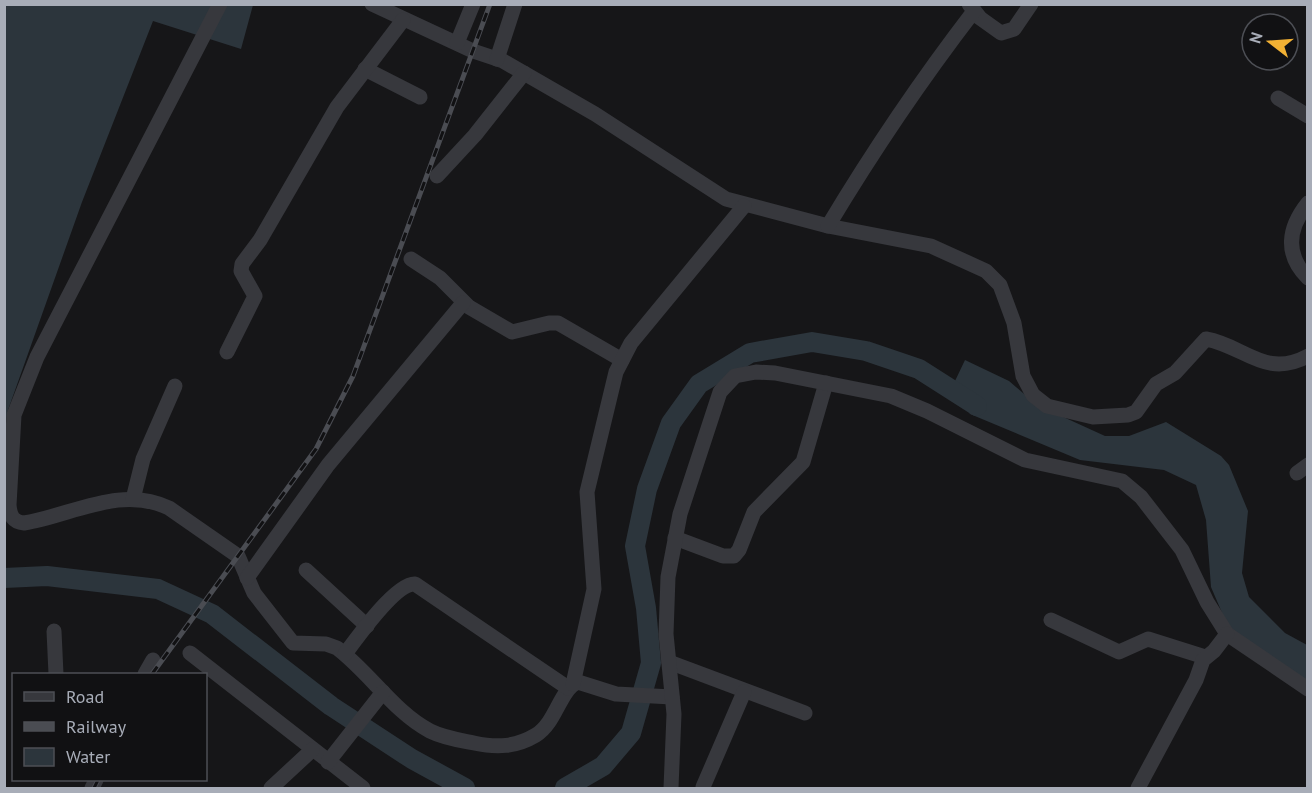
<svg xmlns="http://www.w3.org/2000/svg" width="1312" height="793" viewBox="0 0 1312 793" font-family="'PT Sans',sans-serif">
  <rect width="100%" height="100%" fill="#161618"/>
  <g fill="#2c353c">
    <path d="M5 5H253L241 49 153 21 82 202 8 410 5 429Z"/>
    <path d="M965 360 1009 381 1037 405 1105 436H1129L1166 422 1221 456 1229 465 1248 511 1242 573 1249 597 1285 633 1307 645V686L1249 650 1226 622 1211 587 1206 520 1196 485 1164 470 1080 460 970 414 956 394 955 381Z"/>
  </g>
  <g fill="none" stroke-linecap="round" stroke-linejoin="round">
    <g stroke="#2c353c" stroke-width="20">
      <path d="M4 578 47 576 158 589 212 614 331 706 412 759 465 788"/>
      <path d="M565 788 603 766 631 733 651 663 646 608 635 546 647 489 671 423 699 384 750 353 812 342 866 351 919 369 977 406"/>
    </g>
    <g stroke="#37383d" stroke-width="15">
      <path d="M220 4 37 357 14 415 9 505C10 516 13 522 24 523 73 515 120 485 169 508L238 556 254 593 293 643 326 644 337 648C370 673 394 712 430 731 444 738 459 740 474 743 497 748 516 747 536 735 556 723 560 689 578 682L616 694 672 697"/>
      <path d="M372 4 473 51 503 61 595 114 726 199 828 226 931 246 986 271 1000 285 1014 323 1023 376 1033 395 1047 406 1093 417 1128 415 1136 412 1156 384 1175 373 1206 339C1245 346 1265 379 1308 356"/>
      <path d="M969 4 980 18 1001 33 1014 29 1031 4"/>
      <path d="M457 43 473 4"/>
      <path d="M497 59 515 4"/>
      <path d="M365 69 420 97"/>
      <path d="M1278 98 1308 116"/>
      <path d="M437 176 475 135 524 73"/>
      <path d="M1308 203C1288 228 1284 254 1308 278"/>
      <path d="M828 226C873 151 921 80 974 11"/>
      <path d="M411 259 440 278 469 307 512 332 549 323H558L622 360"/>
      <path d="M227 352 255 296 241 271 242 264 260 240 337 107 403 20"/>
      <path d="M1297 473 1308 465"/>
      <path d="M133 499 143 459 175 386"/>
      <path d="M675 538 723 556H734L739 550 754 512 803 462 826 383"/>
      <path d="M306 570 367 626"/>
      <path d="M247 578 328 465 463 303"/>
      <path d="M1051 620 1119 652 1148 639 1205 657"/>
      <path d="M54 631 56 674"/>
      <path d="M190 653 363 788"/>
      <path d="M345 654C356 639 396 583 415 584L568 688"/>
      <path d="M669 662 805 713"/>
      <path d="M145 674 153 660"/>
      <path d="M573 684 594 589 587 492 616 372 631 343 744 206"/>
      <path d="M328 762 383 692"/>
      <path d="M703 787 744 692"/>
      <path d="M92 788 96 780"/>
      <path d="M271 788 312 750"/>
      <path d="M671 788 674 714 666 634 668 577 680 514 720 392 735 376 756 372 775 373 891 396 927 411 1025 460 1122 481 1141 497 1182 550 1207 602 1227 634 1308 689"/>
      <path d="M1138 788 1196 680 1203 660 1214 651 1227 634"/>
    </g>
    <g stroke="#4a4c52" stroke-width="5">
      <g id="rail">
        <path d="M152 674 316 449 353 376 490 4"/>
        <path d="M94 788 98 780"/>
      </g>
    </g>
    <use href="#rail" stroke="#111113" stroke-width="3" stroke-dasharray="9" stroke-linecap="butt"/>
  </g>
  <rect width="1312" height="793" fill="none" stroke="#a8adb8" stroke-width="12"/>
  <rect x="12" y="673" width="195" height="108" fill="#111113" stroke="#4d4f55" stroke-width="1.5"/>
  <rect x="24" y="692" width="30" height="9" fill="#37383d" stroke="#4d4f55" stroke-width="1.5"/>
  <text x="66" y="703" font-size="18" fill="#a8adb8">Road</text>
  <rect x="24" y="722" width="30" height="9" fill="#4a4c52" stroke="#4d4f55" stroke-width="1.5"/>
  <text x="66" y="733" font-size="18" fill="#a8adb8">Railway</text>
  <rect x="24" y="748" width="30" height="18" fill="#2c353c" stroke="#4d4f55" stroke-width="1.5"/>
  <text x="66" y="763" font-size="18" fill="#a8adb8">Water</text>
  <g transform="translate(1270 42) rotate(287)"><circle r="28" fill="#111113" stroke="#4d4f55" stroke-width="1.5"/>
  <path d="M0-4.5L10 22L0 15L-10 22Z" fill="#f2b134"/>
  <text y="-9" font-size="16" font-weight="bold" text-anchor="middle" fill="#a8adb8">N</text>
  </g>
</svg>
